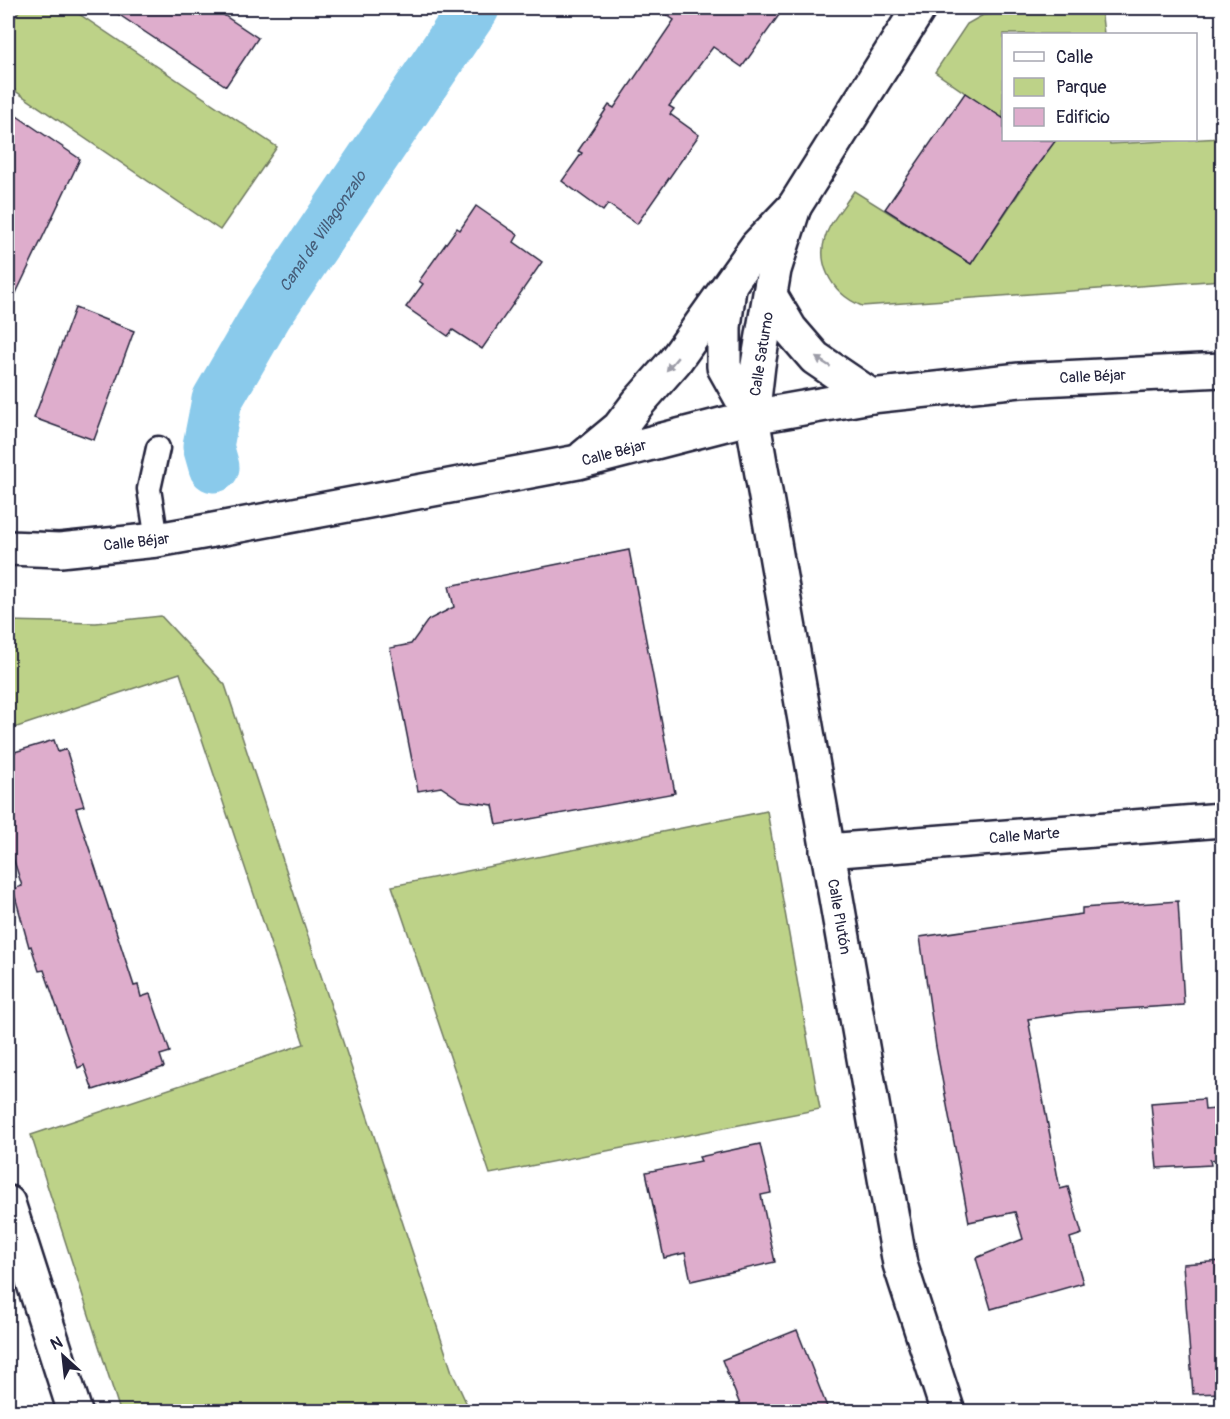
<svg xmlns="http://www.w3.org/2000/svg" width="1230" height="1419" viewBox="0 0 1230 1419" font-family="Pangolin,sans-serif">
  <rect width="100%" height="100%" fill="#fff"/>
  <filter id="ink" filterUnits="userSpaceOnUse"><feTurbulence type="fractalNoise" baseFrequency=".0167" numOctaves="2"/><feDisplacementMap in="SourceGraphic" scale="12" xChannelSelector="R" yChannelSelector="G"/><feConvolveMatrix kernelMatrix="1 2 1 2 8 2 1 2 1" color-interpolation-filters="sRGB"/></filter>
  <g filter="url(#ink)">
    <g fill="#bdd288" stroke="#707a62" stroke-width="1.5">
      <path d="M21 8H70L277 147 220 230 8 86V28Z"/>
      <path d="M1077 8H1101L1104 34H1004L1003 119 935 72 967 24 983 15Z"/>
      <path d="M1222 138V280L862 306C830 293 812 259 830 226 837 214 846 203 854 191L971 264 1048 150 1033 140H1109L1110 144Z"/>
      <path d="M161 616 225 685 452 1372 470 1411H120L31 1135 304 1044 180 673 8 730V621L96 623Z"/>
      <path d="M767 811 820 1109 490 1174 392 886Z"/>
    </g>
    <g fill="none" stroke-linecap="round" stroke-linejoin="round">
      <path stroke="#8acaeb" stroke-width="51" id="s1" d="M214 467 208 446 217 400 267 314 474 8"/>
    </g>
    <g fill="#deadcc" stroke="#22223b" stroke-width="1.5">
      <path d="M109 8H213L258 38 226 86Z"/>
      <path d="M656 8H784L742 67 713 47 669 106 674 109 670 114 699 135 637 224 608 204 603 211 562 181 582 153 578 151 609 105 614 108 674 20Z"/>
      <path d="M965 93 1004 119V140H1056L1027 179 971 264 885 209Z"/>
      <path d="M8 110 80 159 8 310Z"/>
      <path d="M476 206 518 235 514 242 542 262 482 349 453 330 448 336 406 307 423 284 419 281 457 228 460 230Z"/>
      <path d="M75 308 134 331 94 440 34 418Z"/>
      <path d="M629 550 675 793 497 825 493 805 462 801 441 787 418 791 390 648 411 644 428 620 454 607 449 586Z"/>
      <path d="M54 740 58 752 66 749 84 806 76 808 134 986 138 985 141 997 150 994 170 1052 160 1055 164 1067 93 1090 84 1065 78 1068 44 970 39 971 31 946 29 947 13 889 22 886 8 842V754Z"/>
      <path d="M1178 901 1184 1005 1077 1012 1028 1019 1060 1189 1068 1187 1082 1234 1070 1238 1083 1283 991 1309 976 1258 1023 1239 1015 1212 969 1222 936 1047 920 937 1082 914V908Z"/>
      <path d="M1204 1099 1205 1110 1215 1109 1219 1159 1210 1160 1211 1165 1157 1168 1151 1103Z"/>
      <path d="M760 1144 771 1193 761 1195 775 1262 691 1281 685 1253 664 1258 646 1172 701 1161 699 1157Z"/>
      <path d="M1222 1261V1393L1193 1394 1183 1264Z"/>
      <path d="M797 1330 829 1412H743L722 1360Z"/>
    </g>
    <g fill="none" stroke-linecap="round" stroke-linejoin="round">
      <g stroke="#22223b" stroke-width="27">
        <path id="lane" d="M157 540 149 489 158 448"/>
      </g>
      <g stroke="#22223b" stroke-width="38">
        <g id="street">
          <path id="s2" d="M794 207 774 270 758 365 752 417 900 1264 948 1412"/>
          <path d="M729 288 724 327V367L752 417"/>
          <path d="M771 297 790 329 815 358 871 396"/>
          <path d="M584 457 619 428 638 403 675 361 757 246 794 207 919 8"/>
          <path id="s3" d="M8 548 60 550 157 540 208 531 578 462 752 417 871 396 1020 380 1222 370"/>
          <path id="s4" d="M827 851 1222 820"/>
          <path d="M8 1203 75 1412"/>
        </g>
      </g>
      <use href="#lane" stroke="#fff" stroke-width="22"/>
      <use href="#street" stroke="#fff" stroke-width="33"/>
    </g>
    <defs><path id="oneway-solid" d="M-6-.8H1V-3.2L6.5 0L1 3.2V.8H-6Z" transform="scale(1.5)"/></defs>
    <g fill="#9c9ca7">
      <use href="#oneway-solid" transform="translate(823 362) rotate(-148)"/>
      <use href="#oneway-solid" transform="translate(672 364) rotate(130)"/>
    </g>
  </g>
  <g text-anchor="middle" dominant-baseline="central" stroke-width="6" stroke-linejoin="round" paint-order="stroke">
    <g font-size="15" fill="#22223b" stroke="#fff">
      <text transform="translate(762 354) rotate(-81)">Calle Saturno</text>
      <text stroke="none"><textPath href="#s3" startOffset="1101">Calle Béjar</textPath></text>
      <text stroke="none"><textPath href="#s3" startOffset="615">Calle Béjar</textPath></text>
      <text stroke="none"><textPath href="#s3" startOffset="129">Calle Béjar</textPath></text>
      <text stroke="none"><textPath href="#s4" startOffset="198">Calle Marte</textPath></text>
      <text stroke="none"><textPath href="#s2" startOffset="722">Calle Plutón</textPath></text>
    </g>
    <g font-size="16" font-style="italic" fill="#465d79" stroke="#fff">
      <text stroke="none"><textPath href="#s1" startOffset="268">Canal de Villagonzalo</textPath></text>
    </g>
  </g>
  <rect width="1230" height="1419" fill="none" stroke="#fff" stroke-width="30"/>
  <rect x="15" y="15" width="1200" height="1389" fill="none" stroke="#22223b" stroke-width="2" filter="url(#ink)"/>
  <rect x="1002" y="33" width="195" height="108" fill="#ffffff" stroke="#a7a7b1" stroke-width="1.5"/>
  <rect x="1014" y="52" width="30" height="9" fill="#ffffff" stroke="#a7a7b1" stroke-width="1.5"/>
  <text x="1056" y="63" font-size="18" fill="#22223b">Calle</text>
  <rect x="1014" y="78" width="30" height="18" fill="#bdd288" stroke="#a7a7b1" stroke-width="1.5"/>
  <text x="1056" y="93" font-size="18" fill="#22223b">Parque</text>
  <rect x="1014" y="108" width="30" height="18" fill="#deadcc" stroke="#a7a7b1" stroke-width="1.5"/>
  <text x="1056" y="123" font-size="18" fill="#22223b">Edificio</text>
  <g transform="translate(63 1356) rotate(333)" stroke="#ffffff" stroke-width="4.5" paint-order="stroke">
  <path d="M0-4.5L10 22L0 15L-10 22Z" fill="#22223b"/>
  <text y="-9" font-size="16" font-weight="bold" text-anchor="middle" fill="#22223b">N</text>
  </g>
</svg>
